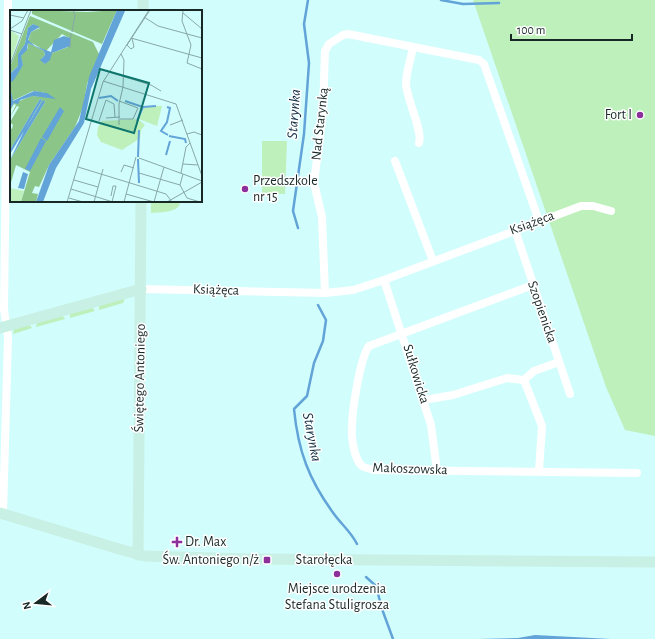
<svg xmlns="http://www.w3.org/2000/svg" width="655" height="639" viewBox="0 0 655 639" font-family="'Alegreya Sans',sans-serif">
  <rect width="100%" height="100%" fill="#d1fdfc"/>
  <g fill="#bef0bb">
    <path d="M473 0H655V436L625 430 606 387Z"/>
    <path d="M262 141H287L285 194 262 193Z"/>
    <path d="M151 201H180C181 213 160 212 151 213Z"/>
    <path d="M125 298 123 303 99 310V305Z"/>
    <path d="M92 307 95 311 70 318V313Z"/>
    <path d="M62 315 65 319 36 327 37 322Z"/>
    <path d="M29 324 32 328 13 334 14 329Z"/>
  </g>
  <path fill="#62a3d8" d="M535 635 611 639H477L518 638Z"/>
  <g fill="none" stroke-linecap="round" stroke-linejoin="round">
    <g stroke="#62a3d8" stroke-width="2.5">
      <path d="M441 0 463 4 499 3"/>
      <path d="M298 228 293 211 304 134 309 63 304 24 308 0"/>
      <path d="M318 305 326 320 323 341 314 363 307 396 294 409C298 451 309 480 334 514 342 525 351 532 357 544"/>
      <path d="M366 577 376 586 382 609 393 639"/>
    </g>
    <g stroke="#fff" stroke-width="8">
      <path d="M413 47C411 59 406 72 406 84 407 100 423 131 419 143"/>
      <path d="M395 161 433 261"/>
      <path d="M515 230 570 394"/>
      <path d="M384 280 431 425 437 471"/>
      <path d="M533 285 369 346C360 358 352 411 352 427 351 437 354 459 362 466 365 468 370 469 374 470L637 473"/>
      <path d="M141 289 325 293 353 290 384 280 581 206H593L611 211"/>
      <path d="M325 293 322 217 314 183 323 110 325 51 329 44 343 35 348 34 479 60 484 64 539 221"/>
      <path d="M524 380 542 426 539 471"/>
      <path d="M524 380 534 371 559 362"/>
      <path d="M424 400 453 395 507 378 524 380"/>
      <path d="M3 514 8 337 4 309 8 0"/>
    </g>
    <g stroke="#c9f0e4" stroke-width="11">
      <path d="M143 11V0"/>
      <path d="M0 328 141 289"/>
      <path d="M0 513 119 549 145 556 248 559 655 562"/>
      <path d="M138 555 141 201"/>
    </g>
  </g>
  <g fill="#8c319c" stroke="#fff" stroke-width="1.5">
    <circle cx="640" cy="115" r="4"/>
    <circle cx="245" cy="189" r="4"/>
    <path d="M175 536h4v4h4v4h-4v4h-4v-4h-4v-4h4z"/>
    <rect x="263" y="556" width="8" height="8" rx="2"/>
    <circle cx="337" cy="574" r="4"/>
  </g>
  <g text-anchor="middle" dominant-baseline="central" stroke-width="3" stroke-linejoin="round" paint-order="stroke">
    <g font-size="14" fill="#172827" stroke="#fff" text-anchor="end">
      <text x="632" y="115">Fort I</text>
      <text x="253" y="181" text-anchor="start">Przedszkole<tspan x="253" dy="16">nr 15</tspan></text>
      <text x="185" y="542" text-anchor="start">Dr. Max</text>
      <text x="259" y="560">Św. Antoniego n/ż</text>
      <text x="337" y="589" text-anchor="middle">Miejsce urodzenia<tspan x="337" dy="16">Stefana Stuligrosza</tspan></text>
    </g>
    <g font-size="14" fill="#172827" stroke="#fff">
      <text transform="translate(320 124) rotate(-84)">Nad Starynką</text>
      <text transform="translate(532 223) rotate(-20)">Książęca</text>
      <text transform="translate(216 290) rotate(2)">Książęca</text>
      <text transform="translate(542 312) rotate(71)">Szopienicka</text>
      <text transform="translate(416 374) rotate(73)">Sułkowicka</text>
      <text transform="translate(140 378) rotate(-89)">Świętego Antoniego</text>
      <text transform="translate(410 469) rotate(2)">Makoszowska</text>
      <text x="324" y="560">Starołęcka</text>
    </g>
    <g font-size="15" font-style="italic" fill="#122e44" stroke="#fff">
      <text transform="translate(294 114) rotate(-86)">Starynka</text>
      <text transform="translate(312 437) rotate(79)">Starynka</text>
    </g>
  </g>
  <g transform="translate(10 10)">
    <rect width="192" height="192" fill="#d1fdfc"/>
    <path d="M0 20 9 26 0 54ZM149 89 147 96H152L147 116 129 109 134 98 147 96ZM128 109 135 115 131 120 130 128 112 140 91 132 87 125 88 117 92 111ZM0 178 14 181 11 192H0Z" fill="#bef0bb"/>
    <path d="M22 0 78 2 107 0 92 34 22 4ZM20 6 83 32 89 44 77 74 73 97 65 117 39 155 29 177 25 176 22 183 28 184 26 192H11L20 162 6 155 0 176V150L35 92 33 91 15 121 32 90 30 89 0 140V118L2 119 3 115 0 112 9 97 7 96 0 107 6 95 4 94 0 101V99L4 93 22 86 40 87 36 83 23 81 2 91 0 73 13 55 10 44 11 43V46L18 38V33L34 41 35 45 31 49 35 54 42 43 58 37 61 29 52 24 36 41 18 31 21 22 30 18 23 14 18 18 15 34 8 44V56L0 64V57Z" fill="#8bc588"/>
    <path d="M107 0 115 1 81 79 74 113 46 158 33 192H26L39 155 69 111 79 67ZM23 14 30 17 21 22 18 30 25 36 41 42 44 30 54 26 60 28V36L42 43 40 50 35 54 30 50 35 45 34 41 18 33 17 40 11 46 13 55 4 70 0 73V64L8 56V44L15 34 18 18ZM0 77 3 91 24 81 37 83 46 89 23 86 10 90 8 94 4 93 0 99ZM30 89 32 90 15 120 33 90 35 92 0 150 14 121 0 144V140ZM50 97 52 99 35 128 52 99 54 101 37 131 32 127ZM31 128 36 131 20 161 15 159ZM13 162 18 164 14 179 8 178Z" fill="#62a3d8"/>
    <path fill="none" stroke="#62a3d8" stroke-width="2" d="M89 88 101 86 108 91M115 91 133 97 127 111M133 97 146 96M157 97 160 98 157 112 151 121 158 125M159 126 175 129 176 133M156 145 160 131M128 147 129 120M128 149 129 173"/>
    <path fill="none" stroke="#87a8a7" stroke-width="1" d="M173 0 172 11 181 35 177 53 192 59M173 3 192 19M0 5 14 8M134 7 148 16 192 28M0 19 12 11 18 0M0 20 12 24M62 22 65 5 63 0M121 28 192 48M122 28 124 37 121 39 117 35 140 0M60 38 61 23M0 55 21 0M99 62 141 75 151 81M93 71 166 94 192 166M109 91 128 98 123 109H110M96 108 110 107M89 111 96 90 104 94 105 107M109 115V94L113 77 114 50 111 44M160 115 173 110M177 124 184 122 192 125M129 148 192 171M173 154 188 155M68 157 156 184 162 192M111 162 114 155 124 158M129 163 170 175M171 163 176 137 180 133M173 164 170 175 177 188 190 192M64 170 88 177M61 179 103 192M116 184 144 192M101 186 103 176H106L102 192M59 188 73 192M57 192 93 72 139 0M84 192 93 159M114 192 126 147M144 192 154 157M157 192 192 172"/>
    <path fill="#0f766e" fill-opacity="0.15" stroke="#0f766e" stroke-width="2" d="M90 59 139 73 124 123 76 109Z"/>
    <rect width="192" height="192" fill="none" stroke="#172827" stroke-width="2"/>
  </g>
  <g transform="translate(36 603) rotate(254)" stroke="#ffffff" stroke-width="3" paint-order="stroke">
  <path d="M0-3L7 15L0 10L-7 15Z" fill="#172827"/>
  <text y="-6" font-size="11" font-weight="bold" text-anchor="middle" fill="#172827">N</text>
  </g>
  <path d="M511 34v6h121v-6" fill="none" stroke="#172827" stroke-width="2"/>
  <text x="517" y="34" font-size="12" fill="#172827" stroke="#ffffff" stroke-width="3" paint-order="stroke">100 m</text>
</svg>
